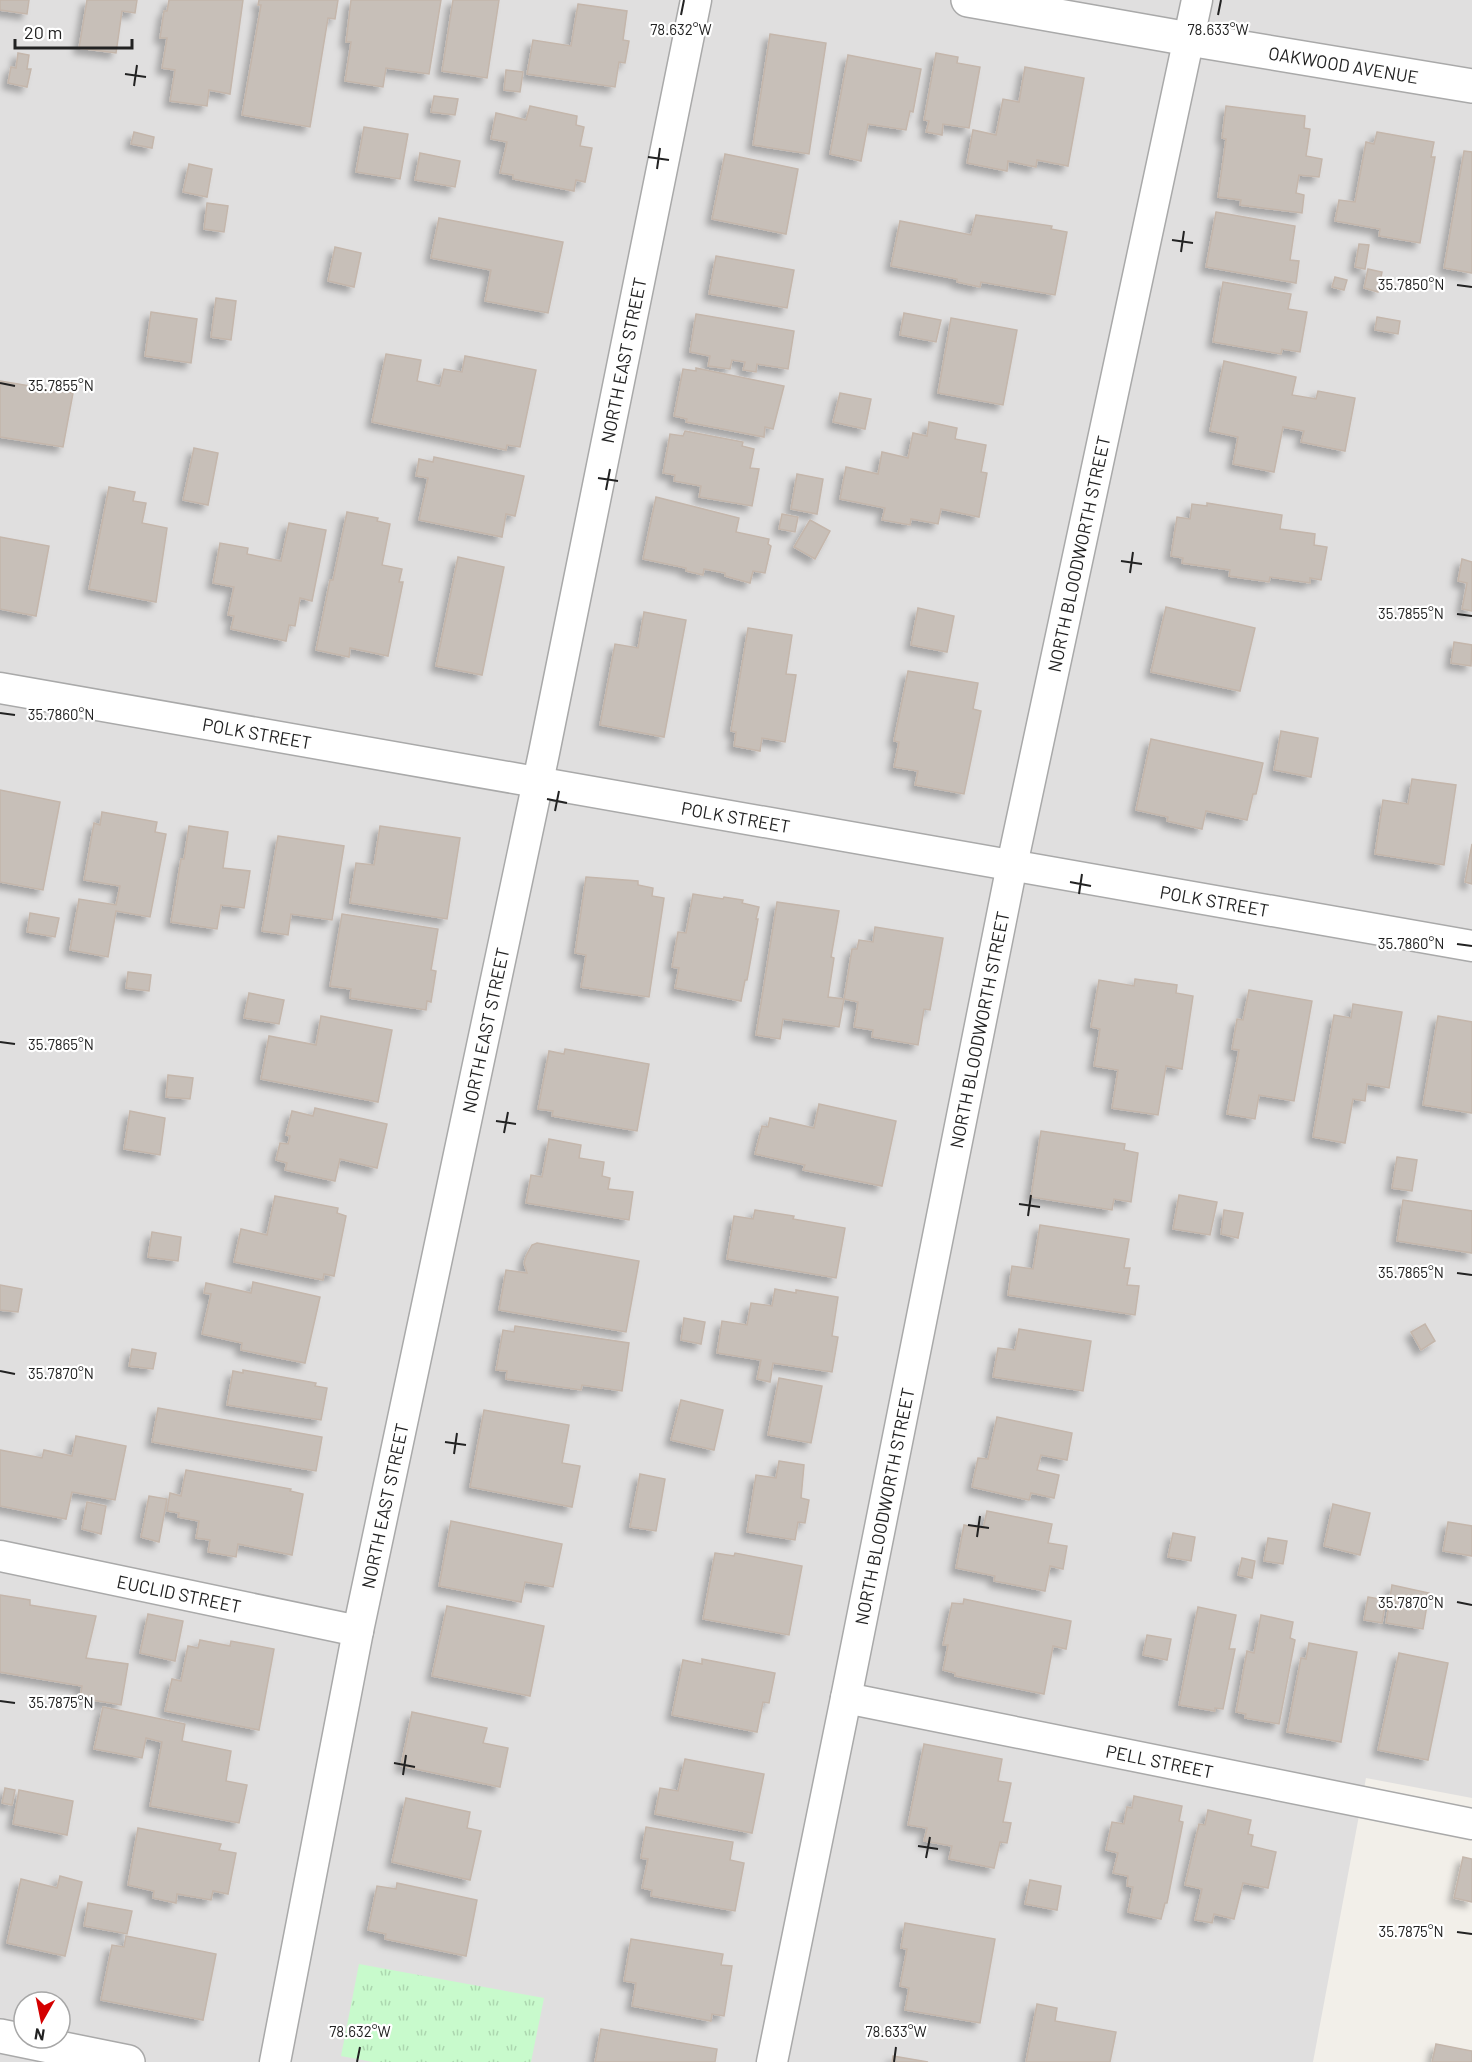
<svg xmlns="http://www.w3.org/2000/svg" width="1472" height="2062" viewBox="0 0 1472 2062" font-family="Barlow,sans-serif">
  <defs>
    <pattern id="park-tufts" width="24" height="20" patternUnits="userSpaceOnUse" patternTransform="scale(1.5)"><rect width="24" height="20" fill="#c8facc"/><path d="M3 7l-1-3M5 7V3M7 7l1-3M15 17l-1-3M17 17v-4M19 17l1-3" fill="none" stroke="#acd6af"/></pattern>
    <filter id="shadow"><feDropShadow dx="-5.5" dy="5.5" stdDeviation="3" flood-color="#0004"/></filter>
  </defs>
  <rect width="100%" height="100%" fill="#f2efe9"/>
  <path fill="#e0dfdf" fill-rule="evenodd" d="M0 0H1472V1798L1366 1778 1313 2062H0ZM24 2002H60V2038H24Z"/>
  <path fill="url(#park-tufts)" d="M359 1964 544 1998 531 2062H373L341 2056Z"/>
  <g fill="#c7bfb8" stroke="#c4b6ab" stroke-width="1.5" filter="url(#shadow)">
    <path d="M0 0H29L27 14 0 10Z"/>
    <path d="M87 0H137L135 13 122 11 116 53 79 48Z"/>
    <path d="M169 0H243L230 94 209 90 207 106 170 101 175 70 162 68 167 38H160L164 11H167Z"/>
    <path d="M259 0H338L335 19 328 18 310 127 242 115 261 5H258Z"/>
    <path d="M351 0H441L429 74 386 68 383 87 345 81 351 42H346Z"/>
    <path d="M453 0H499L487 78 442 71Z"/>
    <path d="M578 4 627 11 623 40 629 41 625 63 619 62 615 87 527 74 533 40 571 46Z"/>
    <path d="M770 34 826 43 809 154 753 145Z"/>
    <path d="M18 53 29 55 27 69H31L27 87 8 83 11 67 16 68Z"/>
    <path d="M936 53 958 57 957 63 980 67 969 128 943 124 942 135 926 132 929 121 924 120Z"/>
    <path d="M848 55 921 69 913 112 910 111 906 130 868 124 861 161 830 154Z"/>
    <path d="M1025 67 1084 78 1068 166 1037 160 1036 167 1008 161 1007 171 967 163 973 130 996 135 1003 99 1019 102Z"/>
    <path d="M506 70 523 72 520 92 504 90Z"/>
    <path d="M434 96 458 99 455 115 431 112Z"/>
    <path d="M530 106 577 116 576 125 584 127 580 146 592 148 585 182 576 180 574 191 513 179V175L500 173 507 142 491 139 496 113 526 120Z"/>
    <path d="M1226 106 1305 116 1304 128 1310 129 1306 156 1322 159 1319 177 1299 175 1296 193 1304 195 1302 213 1240 205 1241 200 1218 197 1226 139 1222 138Z"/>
    <path d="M364 127 408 134 400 179 356 172Z"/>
    <path d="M134 132 154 137 152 148 131 144Z"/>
    <path d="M1377 132 1434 142 1431 157H1435L1420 243 1379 236 1380 229 1335 221 1339 200 1355 202 1366 142 1374 144Z"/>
    <path d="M1464 151 1472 152V273L1444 268Z"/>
    <path d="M420 153 460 161 455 187 415 180Z"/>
    <path d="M725 154 798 169 786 234 712 219Z"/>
    <path d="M189 164 212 169 207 197 183 192Z"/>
    <path d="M207 203 228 206 224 232 204 229Z"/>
    <path d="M1216 212 1295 226 1290 260 1299 261 1296 283 1206 267Z"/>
    <path d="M976 215 1052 226 1051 229 1067 232 1055 295 981 282 980 287 957 282V279L891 266 900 221 971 235Z"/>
    <path d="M439 218 563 242 548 313 485 301 491 270 431 258Z"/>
    <path d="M1359 244 1369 245 1365 269 1355 267Z"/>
    <path d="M335 247 361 253 354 287 328 281Z"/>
    <path d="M716 256 794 270 787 308 709 294Z"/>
    <path d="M1368 269 1382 272 1378 292 1364 288Z"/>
    <path d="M1335 277 1347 280 1344 290 1332 287Z"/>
    <path d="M1223 282 1291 294 1288 309 1307 312 1300 352 1282 349 1281 354 1213 342Z"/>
    <path d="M216 298 236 301 231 340 211 337Z"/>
    <path d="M151 312 197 319 191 363 145 356Z"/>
    <path d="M904 313 941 320 936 342 900 335Z"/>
    <path d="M696 314 794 331 788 369 757 364 756 372 743 370 745 362 732 360 730 369 708 366 710 356 690 352Z"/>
    <path d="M1377 317 1400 321 1398 334 1375 330Z"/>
    <path d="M951 318 1017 330 1003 405 938 393Z"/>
    <path d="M386 354 421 360 417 381 440 386 444 369 462 372 465 356 536 370 520 447 507 445 506 450 372 422Z"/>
    <path d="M1224 361 1296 377 1292 395 1316 399 1318 391 1355 398 1345 451 1301 442 1304 431 1283 427 1274 472 1233 464 1238 437 1210 431Z"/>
    <path d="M696 368 784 386 773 429 765 427 764 437 686 422 687 419 674 416 683 369 696 371Z"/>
    <path d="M0 381 73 393 63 447 0 437Z"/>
    <path d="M840 393 871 399 865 429 833 422Z"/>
    <path d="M929 422 957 428 955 439 986 445 981 472 987 473 979 517 941 509 938 524 911 519 910 525 882 520 885 508 840 499 846 467 878 474 882 452 908 458 913 433 927 436Z"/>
    <path d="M685 431 743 442 742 446 754 449 750 468 759 469 752 506 699 497 701 486 674 481 675 475 663 473 670 434 683 436Z"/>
    <path d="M194 448 218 453 208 505 183 500Z"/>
    <path d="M434 457 524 476 515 516 506 514 502 537 419 520 428 478 416 476 419 459 433 462Z"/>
    <path d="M797 474 823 479 817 514 791 509Z"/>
    <path d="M109 487 135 492 133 501 146 503 142 523 167 528 156 602 89 589Z"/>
    <path d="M656 497 739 518 736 532 769 539 768 544 771 546 765 573 753 571 750 583 725 576V573L704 569 703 575 686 571V568L643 559Z"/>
    <path d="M1207 503 1282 515 1280 529 1315 534 1314 545 1327 547 1321 580 1310 578V583L1270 577 1269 582 1229 576 1230 570 1182 563 1183 558 1171 556 1177 517 1190 519 1192 504 1207 506Z"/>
    <path d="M347 512 378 518 377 521 390 524 382 565 402 569 399 582H403L388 656 350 648 349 657 316 650 330 580H333Z"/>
    <path d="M782 514 798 517 795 532 779 529Z"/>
    <path d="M810 520 830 531 815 559 794 547Z"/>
    <path d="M289 523 326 530 312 601 300 598 295 626 289 625 286 641 231 629 234 616 228 615 234 587 213 583 220 543 248 548 247 554 281 561Z"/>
    <path d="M0 537 49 546 36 616 0 609Z"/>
    <path d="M458 557 504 567 482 675 436 666Z"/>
    <path d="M1462 559 1472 562V611L1462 609 1467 583 1458 581Z"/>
    <path d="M1166 607 1255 628 1240 691 1151 672Z"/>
    <path d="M918 608 954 616 947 652 911 645Z"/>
    <path d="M644 612 686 620 664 737 600 725 615 644 638 648Z"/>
    <path d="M748 628 792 635 786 674 796 675 785 742 762 738 760 751 734 746 736 732 731 731Z"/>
    <path d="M1454 642 1472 645 1471 666 1451 663Z"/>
    <path d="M908 671 978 683 973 709 981 711 964 794 915 785 918 771 894 767 899 742 894 741Z"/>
    <path d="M1281 731 1318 738 1311 777 1274 770Z"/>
    <path d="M1151 739 1263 763 1256 794H1253L1247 820 1206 811 1202 829 1167 821 1168 817 1136 810Z"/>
    <path d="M1412 779 1456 785 1444 865 1375 854 1383 800 1408 804Z"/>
    <path d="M0 790 60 802 43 890 0 882Z"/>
    <path d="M102 812 157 822 155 832 166 834 150 917 116 911 108 957 70 950 79 899 116 905 120 886 84 880 94 823 100 825Z"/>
    <path d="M189 826 228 832 223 868 250 871 244 908 221 905 217 929 171 922 181 859H184Z"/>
    <path d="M380 826 460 838 447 919 350 903 356 863 374 865Z"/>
    <path d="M278 836 344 846 332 920 291 914 288 935 262 931Z"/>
    <path d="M1472 844V884L1465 882Z"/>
    <path d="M586 877 638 881V885L653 888 652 896 664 898 649 997 581 987 586 955 575 953Z"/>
    <path d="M693 894 723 899 724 897 743 900 742 903 759 907 756 919H758L747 980H745L741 1001 675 988 679 968 672 967 678 932 686 933Z"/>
    <path d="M777 902 839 911 831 957 834 958 828 997 844 999 839 1027 783 1019 780 1039 756 1035Z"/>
    <path d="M30 913 59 918 55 937 27 932Z"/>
    <path d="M342 914 438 929 431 970 436 971 431 1002 427 1001 426 1010 350 998 351 989 330 986Z"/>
    <path d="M875 927 943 938 930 1010 924 1009 918 1045 872 1037 873 1030 854 1027 858 1002 844 999 852 949H857L859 940 873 942Z"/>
    <path d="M128 972 151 975 149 991 126 988Z"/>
    <path d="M1135 979 1177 985 1176 993 1193 996 1182 1069 1166 1066 1158 1115 1112 1108 1118 1070 1094 1066 1100 1029 1091 1027 1099 980 1134 986Z"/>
    <path d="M1249 990 1312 1001 1294 1101 1259 1095 1255 1119 1227 1114 1239 1050 1232 1049 1237 1019 1243 1020Z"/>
    <path d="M249 993 284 1000 279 1024 244 1018Z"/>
    <path d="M1353 1004 1402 1012 1389 1088 1367 1084 1365 1101 1353 1099 1345 1143 1313 1137 1334 1015 1351 1018Z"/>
    <path d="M321 1016 392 1030 378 1102 261 1079 269 1036 316 1045Z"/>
    <path d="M1438 1016 1472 1022V1113L1423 1105Z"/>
    <path d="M565 1049 649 1064 637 1131 552 1116 553 1111 538 1109 549 1051 564 1054Z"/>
    <path d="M168 1075 193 1078 190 1099 166 1097Z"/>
    <path d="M819 1104 896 1121 882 1186 803 1170 805 1165 755 1154 762 1126 768 1127 770 1118 814 1128Z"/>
    <path d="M315 1108 387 1124 377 1168 340 1159 335 1181 285 1170 287 1163 276 1160 280 1143 288 1144 290 1136 286 1135 292 1111 313 1116Z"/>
    <path d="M130 1111 165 1118 160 1155 124 1149Z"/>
    <path d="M1041 1131 1125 1144 1124 1150 1138 1153 1131 1202 1114 1199 1112 1210 1031 1197Z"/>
    <path d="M549 1139 581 1145 579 1158 604 1162 602 1176 610 1178 608 1189 633 1192 629 1220 526 1203 531 1175 542 1177Z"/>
    <path d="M1397 1157 1417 1160 1412 1191 1392 1188Z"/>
    <path d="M1179 1195 1217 1202 1210 1235 1173 1229Z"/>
    <path d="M275 1196 338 1208 337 1213 346 1216 334 1276 324 1274 323 1280 234 1262 241 1229 267 1235Z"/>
    <path d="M1403 1200 1472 1211V1253L1397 1241Z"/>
    <path d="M755 1210 794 1216 793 1219 845 1228 836 1278 727 1259 734 1216 753 1219Z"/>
    <path d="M1224 1210 1243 1213 1238 1238 1221 1234Z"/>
    <path d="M1040 1225 1129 1239 1124 1268H1130L1127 1285 1139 1286 1135 1315 1008 1295 1012 1266 1033 1269Z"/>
    <path d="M152 1232 181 1237 178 1261 148 1257Z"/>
    <path d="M537 1243 639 1261 626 1332 499 1310 506 1270 527 1273 524 1263 526 1256 532 1245Z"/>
    <path d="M253 1282 320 1297 305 1363 241 1350 242 1343 202 1334 211 1294 204 1293 206 1283 251 1293Z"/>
    <path d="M0 1285 22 1289 18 1312 0 1310Z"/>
    <path d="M775 1289 796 1293V1290L838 1297 832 1336 838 1337 832 1372 773 1363 770 1382 757 1379 761 1360 717 1353 722 1321 747 1325 751 1303 772 1306Z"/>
    <path d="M684 1318 705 1322 701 1344 681 1340Z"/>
    <path d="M1425 1324 1435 1341 1421 1350 1411 1332Z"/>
    <path d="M515 1326 629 1343 622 1391 582 1385 581 1390 506 1379 507 1371 496 1370 503 1330 514 1332Z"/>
    <path d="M1019 1329 1091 1341 1083 1391 993 1377 998 1348 1015 1350Z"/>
    <path d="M132 1349 156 1353 153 1369 129 1366Z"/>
    <path d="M243 1370 316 1383 315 1386 327 1388 321 1420 227 1405 233 1371 243 1373Z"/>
    <path d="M779 1378 822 1386 811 1443 768 1435Z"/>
    <path d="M681 1400 723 1410 714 1450 671 1440Z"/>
    <path d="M158 1408 322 1437 316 1471 152 1442Z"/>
    <path d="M484 1410 569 1425 562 1463 580 1466 572 1507 470 1487Z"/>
    <path d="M997 1417 1072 1433 1067 1460 1041 1455 1037 1470 1059 1475 1054 1498 1031 1493 1029 1500 972 1487 978 1458 988 1459Z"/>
    <path d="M76 1436 126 1446 115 1500 72 1492 66 1519 0 1506V1450L42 1458 44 1450 72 1456Z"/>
    <path d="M779 1461 804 1465 801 1498 809 1500 805 1523 798 1522 795 1540 747 1532 756 1475 776 1478Z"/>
    <path d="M186 1470 291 1489 290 1491 303 1494 292 1555 238 1544 236 1557 208 1552 210 1540 196 1538 199 1521 178 1517 179 1513 167 1511 170 1493 181 1496Z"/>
    <path d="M640 1474 665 1479 656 1531 630 1527Z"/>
    <path d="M149 1496 167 1499 159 1542 141 1537Z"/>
    <path d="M87 1502 106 1506 101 1534 82 1529Z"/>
    <path d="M1333 1504 1370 1513 1360 1555 1324 1546Z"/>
    <path d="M987 1511 1052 1524 1048 1543 1067 1546 1063 1569 1050 1566 1045 1591 994 1581 995 1576 956 1568 964 1525 983 1529Z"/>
    <path d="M451 1521 562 1544 553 1587 525 1582 521 1602 439 1586Z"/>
    <path d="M1448 1522 1472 1526V1556L1443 1551Z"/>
    <path d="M1173 1533 1195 1537 1191 1561 1168 1557Z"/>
    <path d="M1268 1538 1287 1541 1283 1564 1264 1561Z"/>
    <path d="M715 1553 734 1556 735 1553 802 1566 789 1635 703 1619Z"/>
    <path d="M1242 1558 1255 1561 1252 1578 1238 1575Z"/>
    <path d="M1392 1585 1429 1593 1423 1629 1386 1623Z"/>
    <path d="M0 1595 30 1600V1605L96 1616 86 1658 128 1664 121 1705 80 1698 82 1686 0 1672Z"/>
    <path d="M1368 1597 1386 1600 1382 1623 1364 1620Z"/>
    <path d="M964 1599 1071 1621 1066 1649 1053 1646 1044 1694 955 1676V1673L943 1670 948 1645H943L952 1603 963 1604Z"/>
    <path d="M447 1606 544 1626 530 1696 432 1676Z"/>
    <path d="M1198 1607 1236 1615 1229 1649H1235L1223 1709 1215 1708V1711L1179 1705Z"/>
    <path d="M148 1614 183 1621 175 1661 140 1653Z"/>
    <path d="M1261 1615 1293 1622 1290 1638 1295 1640 1279 1724 1245 1718 1246 1714 1236 1712 1247 1651 1254 1653Z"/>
    <path d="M1147 1635 1171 1639 1167 1660 1143 1655Z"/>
    <path d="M200 1640 230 1646 231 1641 274 1649 259 1730 165 1711 172 1679 181 1681 188 1646 198 1648Z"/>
    <path d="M1309 1643 1357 1652 1341 1742 1287 1732 1301 1658 1306 1659Z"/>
    <path d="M1399 1653 1448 1663 1428 1760 1378 1750Z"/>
    <path d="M702 1659 775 1673 769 1703 763 1702 757 1732 672 1715 683 1660 702 1664Z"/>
    <path d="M103 1707 185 1724 182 1741 231 1751 226 1781 247 1785 239 1823 150 1806 162 1742 146 1738 142 1758 94 1749Z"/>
    <path d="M412 1712 487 1728 483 1743 508 1748 500 1787 401 1766Z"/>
    <path d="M924 1744 1002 1759 998 1781 1011 1783 1003 1822 1011 1823 1007 1843 1000 1842 994 1868 949 1859 952 1846 924 1841 927 1828 908 1825Z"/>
    <path d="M685 1759 764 1774 752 1833 655 1814 660 1788 678 1791Z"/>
    <path d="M5 1788 15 1790 12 1805 2 1803Z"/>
    <path d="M19 1790 73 1801 67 1835 13 1824Z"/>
    <path d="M1134 1796 1182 1806 1179 1821 1183 1822 1167 1903H1165L1161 1919 1128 1912 1133 1887 1127 1886 1128 1876 1113 1873 1118 1853 1106 1850 1112 1822 1124 1824 1127 1807 1132 1808Z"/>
    <path d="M406 1798 470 1812 467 1828 481 1831 470 1880 392 1862Z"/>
    <path d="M1208 1810 1251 1820 1248 1834 1253 1835 1251 1846 1276 1852 1268 1888 1243 1883 1234 1919 1214 1914 1212 1923 1195 1920 1202 1889 1185 1885 1199 1824 1205 1825Z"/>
    <path d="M646 1827 733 1842 730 1860 744 1863 735 1911 651 1896 652 1890 642 1888 648 1859 641 1858Z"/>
    <path d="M138 1828 221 1844 219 1850 236 1853 228 1894 213 1891 211 1900 177 1894 176 1903 153 1898 154 1891 128 1885Z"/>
    <path d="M1463 1857 1472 1859V1902L1454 1898Z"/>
    <path d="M60 1876 82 1882 65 1956 7 1943 21 1879 57 1888Z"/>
    <path d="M1030 1880 1061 1886 1057 1910 1025 1904Z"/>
    <path d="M397 1883 477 1900 466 1956 385 1939 386 1934 368 1930 377 1886 396 1889Z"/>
    <path d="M88 1903 132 1911 127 1934 84 1926Z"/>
    <path d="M905 1923 995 1939 980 2023 905 2010 909 1988 900 1986 907 1949 901 1948Z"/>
    <path d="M126 1936 216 1954 203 2020 101 2000 112 1945 124 1947Z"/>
    <path d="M631 1939 723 1954 721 1965 732 1966 724 2016 712 2014 711 2021 632 2006 636 1983 624 1981Z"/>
    <path d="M1037 2004 1057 2008 1055 2021 1116 2032 1110 2062H1026Z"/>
    <path d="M601 2029 717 2049 715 2062H595Z"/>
    <path d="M1436 2044 1472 2051V2062H1432Z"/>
    <path d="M893 2056 928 2062H892Z"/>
  </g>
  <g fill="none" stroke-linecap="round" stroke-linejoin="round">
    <g stroke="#a9a9a9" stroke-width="33">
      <g id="minor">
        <path id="s1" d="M0 688 1472 946"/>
        <path id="s2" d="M0 1556 358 1631"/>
        <path id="s3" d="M846 1698 1472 1824"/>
        <path id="s4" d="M275 2062 358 1631 544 753 696 0"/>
        <path id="s5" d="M772 2062 846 1698 1012 865 1197 0"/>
      </g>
    </g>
    <g stroke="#a9a9a9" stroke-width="36">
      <g id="tertiary">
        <path id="s6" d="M968 0 1189 39 1472 86"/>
        <path d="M0 2036 128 2062"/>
      </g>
    </g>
    <use href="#minor" stroke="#fff" stroke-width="30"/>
    <use href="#tertiary" stroke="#fff" stroke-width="33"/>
  </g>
  <path fill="none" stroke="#222" stroke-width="2" d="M681 15 684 0M1218 15 1221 0M125 74 146 77M134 86 137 65M648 157 669 160M657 169 660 148M1172 240 1193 243M1181 252 1184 231M1457 285 1472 287M0 383 15 386M598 478 618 481M606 490 610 469M1121 561 1142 564M1130 573 1133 552M1457 614 1472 616M0 713 15 715M547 799 567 803M555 811 559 791M1070 882 1091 886M1079 894 1082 874M1457 944 1472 946M0 1042 15 1044M496 1121 516 1124M504 1133 508 1112M1019 1204 1040 1207M1028 1216 1031 1195M1457 1273 1472 1275M0 1371 15 1374M445 1442 466 1445M454 1454 457 1433M968 1525 989 1528M977 1537 980 1516M1457 1602 1472 1605M0 1701 15 1703M394 1763 415 1767M403 1775 406 1755M918 1846 938 1849M926 1858 930 1837M1457 1932 1472 1934M357 2062 360 2047M894 2062 896 2047"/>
  <g text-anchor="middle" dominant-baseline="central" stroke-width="4.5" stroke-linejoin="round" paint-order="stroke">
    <g font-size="18" fill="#222" stroke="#fff">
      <text stroke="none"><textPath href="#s6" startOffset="381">OAKWOOD AVENUE</textPath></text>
      <text stroke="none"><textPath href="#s4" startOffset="1737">NORTH EAST STREET</textPath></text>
      <text stroke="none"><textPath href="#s5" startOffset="1539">NORTH BLOODWORTH STREET</textPath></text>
      <text stroke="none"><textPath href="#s1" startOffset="261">POLK STREET</textPath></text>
      <text stroke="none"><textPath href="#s1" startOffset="747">POLK STREET</textPath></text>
      <text stroke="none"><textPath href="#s1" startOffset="1233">POLK STREET</textPath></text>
      <text stroke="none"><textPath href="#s5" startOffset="1053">NORTH BLOODWORTH STREET</textPath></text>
      <text stroke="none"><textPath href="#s4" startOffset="1053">NORTH EAST STREET</textPath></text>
      <text stroke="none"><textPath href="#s4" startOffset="567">NORTH EAST STREET</textPath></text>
      <text stroke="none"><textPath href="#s5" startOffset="567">NORTH BLOODWORTH STREET</textPath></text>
      <text stroke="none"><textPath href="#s2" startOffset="183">EUCLID STREET</textPath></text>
      <text stroke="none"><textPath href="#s3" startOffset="320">PELL STREET</textPath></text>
    </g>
  </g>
  <g font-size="15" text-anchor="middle" fill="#222" stroke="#fff" stroke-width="4.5" stroke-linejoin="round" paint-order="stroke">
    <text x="681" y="35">78.632°W</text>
    <text x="1218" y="35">78.633°W</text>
    <text x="1411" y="290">35.7850°N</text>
    <text x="61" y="391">35.7855°N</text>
    <text x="1411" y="619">35.7855°N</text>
    <text x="61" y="720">35.7860°N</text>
    <text x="1411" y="949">35.7860°N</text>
    <text x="61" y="1050">35.7865°N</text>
    <text x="1411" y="1278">35.7865°N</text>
    <text x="61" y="1379">35.7870°N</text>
    <text x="1411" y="1608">35.7870°N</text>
    <text x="61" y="1708">35.7875°N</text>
    <text x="1411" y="1937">35.7875°N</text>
    <text x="360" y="2037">78.632°W</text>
    <text x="896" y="2037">78.633°W</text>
  </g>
  <g transform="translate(42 2020) rotate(189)"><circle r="28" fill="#ffffff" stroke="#a7a7a7" stroke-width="1.5"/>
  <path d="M0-4.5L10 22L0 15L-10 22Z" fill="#d40000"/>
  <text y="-9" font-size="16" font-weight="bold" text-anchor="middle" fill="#222222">N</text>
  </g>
  <path d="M15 39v9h117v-9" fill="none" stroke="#222222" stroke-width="3"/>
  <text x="24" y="39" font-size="18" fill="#222222" stroke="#ffffff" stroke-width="4.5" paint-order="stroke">20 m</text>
</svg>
